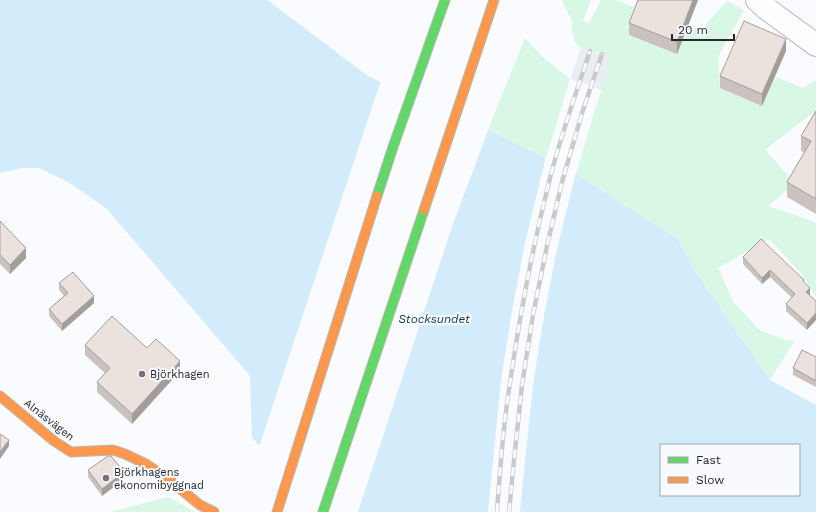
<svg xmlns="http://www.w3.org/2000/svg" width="816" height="512" viewBox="0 0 816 512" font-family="'Work Sans',sans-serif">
  <rect width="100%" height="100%" fill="#fafbfe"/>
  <path fill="#ebedf5" d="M581 48 612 58 602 90 570 79Z"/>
  <g fill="#d8f7e4">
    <path d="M562 0H591L583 21 589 23 601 0H615L639 9 688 24 700 31 727 1 744 10 718 57 720 88 762 106 776 77 803 88 816 80V115H810L765 150 795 183 768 206 809 220 816 223V297L801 273 769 239 718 268 734 303 760 330 788 341 795 340 770 380 697 274 678 239 576 174 593 116 612 58 581 48 575 42 572 30V21L562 1Z"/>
    <path d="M525 38 544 58 570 79 546 158 488 130Z"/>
    <path d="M168 497 196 512H110Z"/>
  </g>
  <path fill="#d3ecfb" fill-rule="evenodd" d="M0 0H267L368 76 488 130 546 158 576 174 678 239 697 274 770 380 816 405V512H327L252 438 250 376 106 208 68 182 39 168H22L0 173ZM661 445H799V495H661Z"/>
  <g fill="#fafbfe">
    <path d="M381 80 489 128 453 224 358 512H325L259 447Z"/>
    <path d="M546 156 576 172 557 249 544 316 533 385 525 461 520 512H488L501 380 512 311 525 243Z"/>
  </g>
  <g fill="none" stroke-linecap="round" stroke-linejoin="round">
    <g stroke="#b9babc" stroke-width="24">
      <path id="street" d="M757 0 767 9 816 45"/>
    </g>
    <g stroke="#b9babc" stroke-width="11">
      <g id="fast">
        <path d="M377 196 393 147 445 0"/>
        <path d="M323 512 424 210"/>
      </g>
    </g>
    <g stroke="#b9babc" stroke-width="11">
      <g id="slow">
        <path d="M424 210 494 0"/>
        <path d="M0 396 54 441 71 452 113 450 125 454 146 464 167 478 200 505 214 512"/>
        <path d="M277 512 377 196"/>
      </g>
    </g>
    <use href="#street" stroke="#fefeff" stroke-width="22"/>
    <use href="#fast" stroke="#63d668" stroke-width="9"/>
    <use href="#slow" stroke="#ff974d" stroke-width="9"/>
    <g stroke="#cacacb" stroke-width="4.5">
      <g id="rail">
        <path d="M497 512C500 469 503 425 510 383 520 314 533 245 550 178 561 135 576 93 590 51"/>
        <path d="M509 512 514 460 522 385 533 315 547 246 562 182 582 113 602 54"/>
      </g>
    </g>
    <use href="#rail" stroke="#f9faff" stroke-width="3" stroke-dasharray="9" stroke-linecap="butt"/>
  </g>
  <g fill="#cac2bf">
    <path d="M638 0H698L677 54 629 35V23Z"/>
    <path d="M786 51 762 106 720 88V76Z"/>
    <path d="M816 111V214L787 197V182L804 152 801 151V136Z"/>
    <path d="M0 221 26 258 10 274 0 264Z"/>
    <path d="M743 257 804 282 810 295 807 330 786 311V304L792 298 770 277 762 284 743 264Z"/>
    <path d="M59 283 94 303 62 331 49 316V309L64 296 59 290Z"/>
    <path d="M85 345 147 348 180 371 132 424 97 392V382L105 373 85 355Z"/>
    <path d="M816 357V387L793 375V368Z"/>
    <path d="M88 470 124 479 102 496 88 477Z"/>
  </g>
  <g fill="#a49e9b">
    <path d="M693 0H698L677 54V42Z"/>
    <path d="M786 39V51L762 106V94Z"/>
    <path d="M26 248V258L10 274V265Z"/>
    <path d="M770 270V277L762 284V278Z"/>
    <path d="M810 288V295L806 299V292Z"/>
    <path d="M94 296V303L62 331V324Z"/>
    <path d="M816 313V320L807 330V323Z"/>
    <path d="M180 361V371L132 424V414Z"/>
    <path d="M9 440V446L0 459V452Z"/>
    <path d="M124 472V479L102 496V489Z"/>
  </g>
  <g fill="#ebe2de" stroke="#a49e9b">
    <path d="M638 0H693L677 42 629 23Z"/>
    <path d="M744 21 786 39 762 94 720 76Z"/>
    <path d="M816 111V199L787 182 811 141 801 136Z"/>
    <path d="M0 221 26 248 10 265 0 255Z"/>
    <path d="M761 239 804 280 803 281 810 288 806 292 816 301V313L807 323 786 304 795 294 770 270 762 278 743 257Z"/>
    <path d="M73 272 94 296 62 324 49 309 68 293 59 283Z"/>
    <path d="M112 316 147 348 156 339 180 361 132 414 97 382 110 368 85 345Z"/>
    <path d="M802 350 816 357V381L793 368Z"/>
    <path d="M0 434 9 440 0 452Z"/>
    <path d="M108 456H111L124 472 102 489 88 470Z"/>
  </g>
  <g fill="#727276" stroke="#f9faff" stroke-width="1.5">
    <circle cx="142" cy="374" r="4"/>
    <circle cx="106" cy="478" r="4"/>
  </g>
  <g text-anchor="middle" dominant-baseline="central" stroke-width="4" stroke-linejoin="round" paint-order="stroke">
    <g font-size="11" fill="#28282c" stroke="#f9faff" text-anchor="start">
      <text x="150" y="374">Björkhagen</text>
      <text x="114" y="472">Björkhagens<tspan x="114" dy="13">ekonomibyggnad</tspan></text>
    </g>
    <g font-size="11" fill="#28282c" stroke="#f9faff">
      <text transform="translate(49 420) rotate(38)">Alnäsvägen</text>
    </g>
    <g font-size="12" font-style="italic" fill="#134053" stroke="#f9faff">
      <text x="434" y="319">Stocksundet</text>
    </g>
  </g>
  <rect x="660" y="444" width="140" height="52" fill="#f9faff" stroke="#a5a6ab"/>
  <rect x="668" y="457" width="20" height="6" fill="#63d668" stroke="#a5a6ab"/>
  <text x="696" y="464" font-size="12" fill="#28282c">Fast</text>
  <rect x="668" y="477" width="20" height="6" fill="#ff974d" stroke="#a5a6ab"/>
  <text x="696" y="484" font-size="12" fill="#28282c">Slow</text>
  <path d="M672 34v6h62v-6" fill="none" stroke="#28282c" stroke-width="2"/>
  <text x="678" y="34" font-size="12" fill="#28282c" stroke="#f9faff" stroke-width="3" paint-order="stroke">20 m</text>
</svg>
